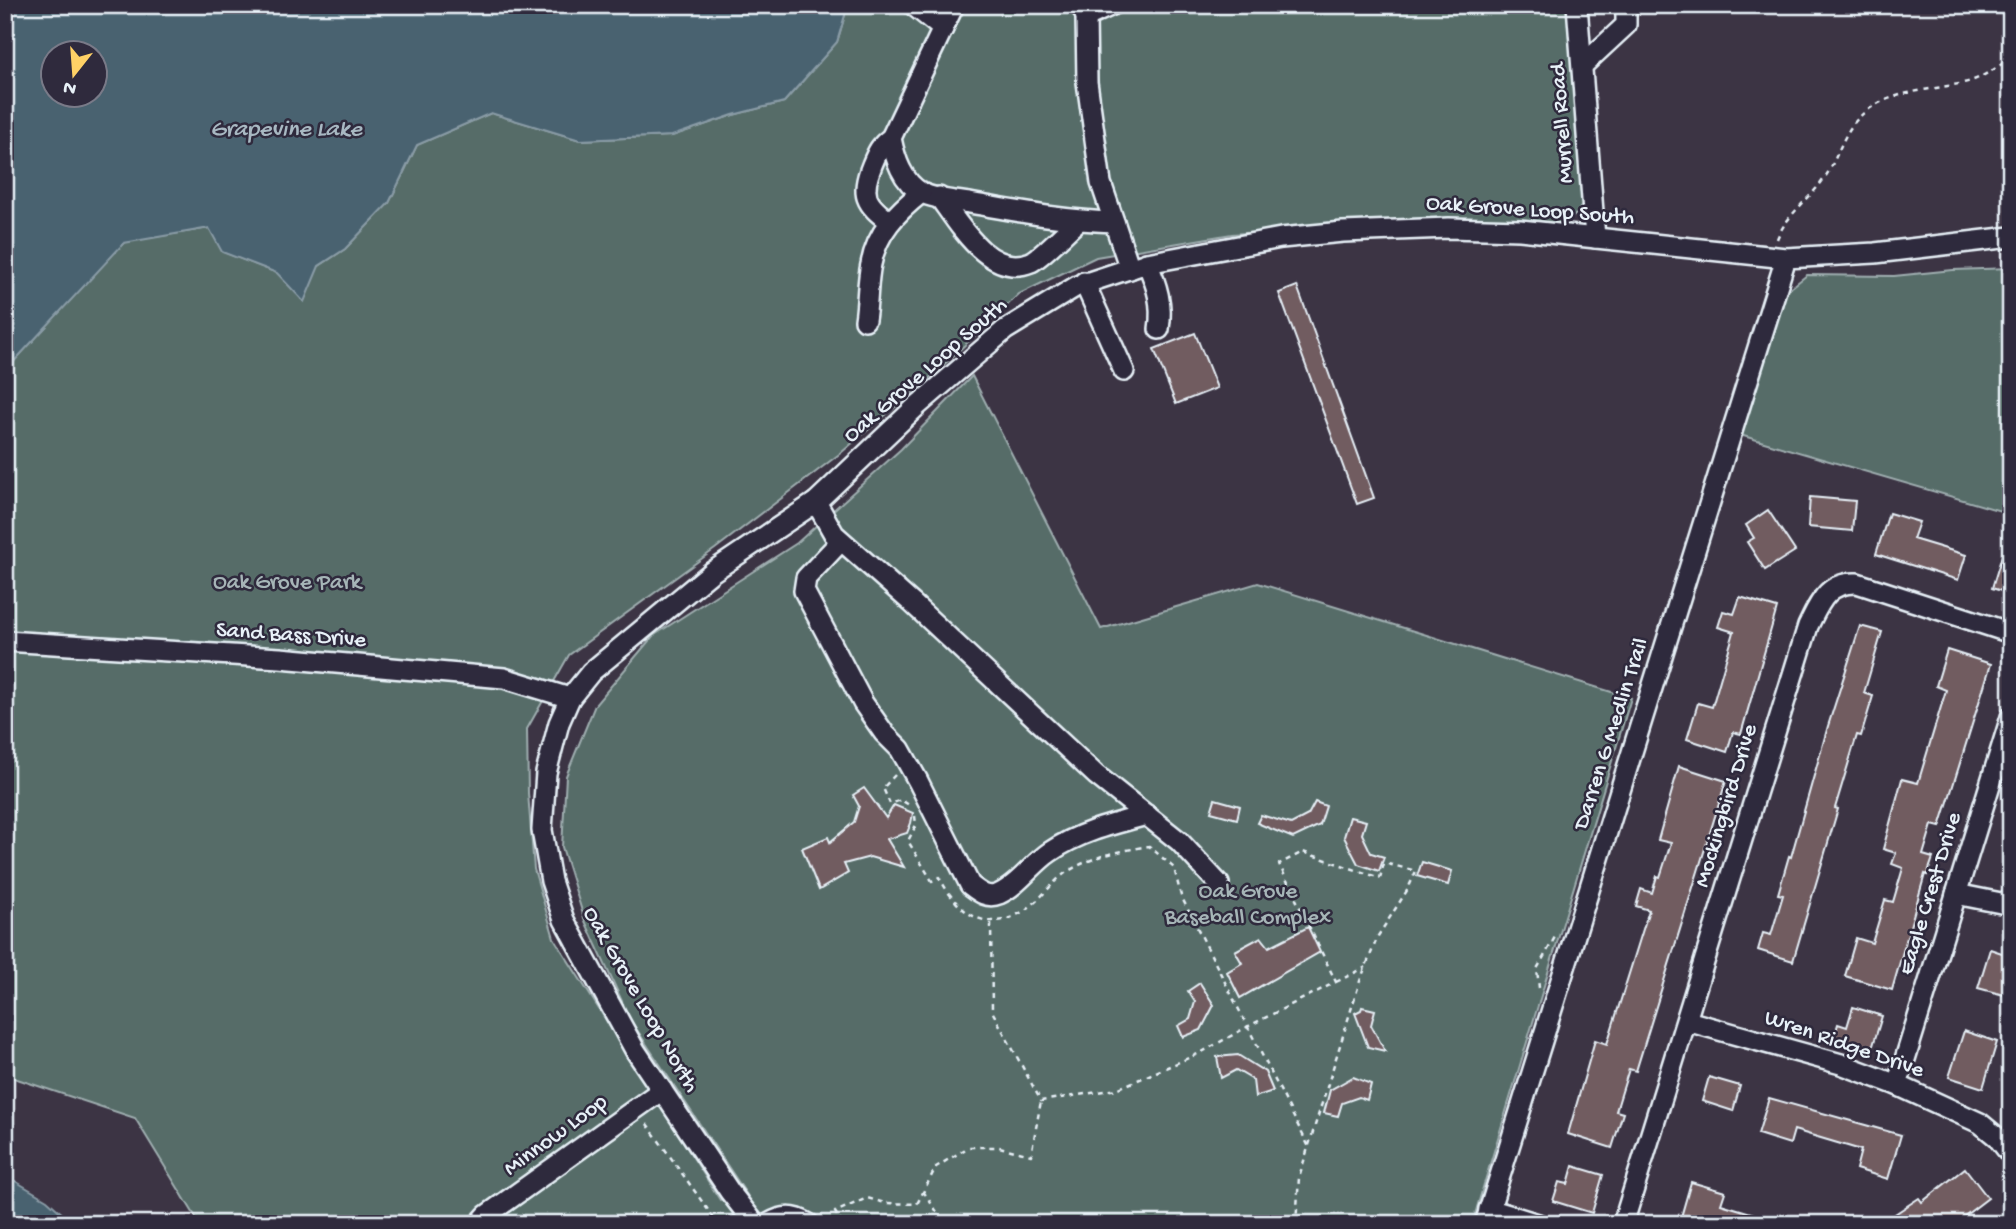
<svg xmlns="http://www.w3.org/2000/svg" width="2016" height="1229" viewBox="0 0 2016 1229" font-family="'Gochi Hand',sans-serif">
  <rect width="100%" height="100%" fill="#3c3444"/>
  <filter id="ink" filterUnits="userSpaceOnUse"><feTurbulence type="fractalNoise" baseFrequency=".0143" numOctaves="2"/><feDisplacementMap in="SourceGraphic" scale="14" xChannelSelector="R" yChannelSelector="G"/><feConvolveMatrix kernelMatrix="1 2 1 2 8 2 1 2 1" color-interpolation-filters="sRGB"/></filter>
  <g filter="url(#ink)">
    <g fill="#566c68" stroke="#9faeb0" stroke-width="2">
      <path d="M848 5H1569L1583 202C1578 215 1572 219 1559 223L1437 219 1232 234 1096 257 1019 294 934 374 842 452 715 549 569 655 527 729 528 793 534 869 554 938 720 1200 747 1195 631 1021 585 921 562 847 566 776 595 705 653 636 797 543 901 449 972 376 1101 629 1258 583 1631 698 1472 1224H200L135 1118 5 1075V371L124 242 210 228 223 252 277 273 319 266 345 249 389 203 417 145 491 113 580 140 672 136 733 115 784 102 837 42Z"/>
      <path d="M2011 268V514L1740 435 1783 294 1807 275 1894 276 1953 270Z"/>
    </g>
    <g fill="#496270" stroke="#899ba6" stroke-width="2" fill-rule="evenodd">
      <path d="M5 5H848L837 42 784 102 733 115 672 136 580 140 491 113 417 145 389 203 345 249 319 266 304 302 277 273 222 252 209 228 124 243 5 371ZM52 52H94V94H52Z"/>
      <path d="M5 1175 47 1200 74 1224H5Z"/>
    </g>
    <g fill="#715b60" stroke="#e8f1f8" stroke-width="2">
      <path d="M1297 286 1374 498 1357 504 1279 293Z"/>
      <path d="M1195 333 1217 388 1176 404 1154 349Z"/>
      <path d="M1810 497 1855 501 1852 531 1808 527Z"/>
      <path d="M1768 510 1795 551 1765 570 1747 542 1754 538 1746 525Z"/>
      <path d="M1889 513 1919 522 1913 539 1966 555 1958 580 1876 554Z"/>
      <path d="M2008 536H2011V594L1992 588Z"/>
      <path d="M1740 597 1777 608 1741 734 1733 732 1727 752 1687 739 1698 703 1712 707 1734 632 1718 627 1723 611 1734 614Z"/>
      <path d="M1860 626 1882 632 1864 693 1873 696 1861 736 1857 735 1835 808 1838 809 1793 961 1758 950 1763 933 1771 935 1783 895 1778 894 1789 856 1791 857 1828 726Z"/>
      <path d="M1947 650 1991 664 1940 827 1932 825 1923 855 1933 858 1927 875 1925 874 1892 990 1845 976 1856 938 1872 943 1885 900 1893 902 1903 868 1892 864 1896 853 1883 849 1902 779 1918 783 1946 690 1936 686Z"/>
      <path d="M1679 766 1726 781 1636 1071 1629 1069 1616 1111 1623 1113 1612 1148 1568 1134 1595 1040 1607 1044 1649 910 1636 906 1641 889 1652 893 1657 876 1660 877 1671 843 1658 840Z"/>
      <path d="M864 788 886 818 894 805 913 813 911 823 907 833 887 839 904 867 870 857 844 864 848 873 819 890 802 848 828 837 830 842 854 822 859 806 853 795Z"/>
      <path d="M1215 799 1240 806 1237 819 1211 812Z"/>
      <path d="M1315 802 1326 806 1320 825 1293 838 1257 823 1261 815 1291 824 1308 815Z"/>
      <path d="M1350 817 1366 821 1362 834 1371 853 1384 857 1379 871 1358 864 1344 837Z"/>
      <path d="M1422 862 1452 871 1448 885 1417 876Z"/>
      <path d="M1308 927 1320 952 1240 998 1227 972 1242 963 1235 951 1261 937 1269 947Z"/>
      <path d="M1990 949 2011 956V997L1978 988Z"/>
      <path d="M1200 983 1214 1005 1201 1030 1183 1037 1178 1026 1190 1019 1195 1002 1188 991Z"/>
      <path d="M1362 1007 1375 1010 1371 1025 1385 1051 1368 1047 1355 1013 1361 1010Z"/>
      <path d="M1853 1007 1882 1016 1871 1052 1833 1041 1838 1024 1847 1027Z"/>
      <path d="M1964 1031 1997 1042 1983 1088 1949 1077Z"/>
      <path d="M1238 1055 1265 1072 1273 1091 1255 1097 1253 1080 1236 1070 1221 1078 1217 1057Z"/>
      <path d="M1353 1077 1371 1084 1367 1100 1359 1097 1342 1103 1338 1116 1324 1113 1330 1090Z"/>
      <path d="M1709 1077 1740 1086 1733 1111 1702 1101Z"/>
      <path d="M1769 1098 1901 1135 1888 1179 1856 1169 1861 1150 1794 1130 1790 1144 1758 1134Z"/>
      <path d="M1573 1166 1603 1175 1592 1213 1553 1201 1559 1182 1568 1184Z"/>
      <path d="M1965 1168 1988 1198 1954 1224H1880L1919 1198 1922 1202Z"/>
      <path d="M1691 1182 1725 1192 1721 1204 1754 1214 1751 1224H1679Z"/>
    </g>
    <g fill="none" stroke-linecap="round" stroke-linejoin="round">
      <g stroke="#e8f1f8" stroke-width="24">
        <g id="minor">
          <path d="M913 5 943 29"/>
          <path d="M954 5 891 138C895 158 902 182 922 193 937 200 959 201 975 204 1021 212 1067 221 1114 222"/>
          <path d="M1081 5 1086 17 1087 82 1101 183 1130 269"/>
          <path d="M1577 5 1595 238"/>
          <path d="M1086 17 1112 5"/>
          <path d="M1583 65 1626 25V5"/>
          <path d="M939 197C959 224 990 279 1031 262 1042 257 1066 231 1077 222"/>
          <path d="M890 222C865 204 860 194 872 165 877 153 880 145 891 138"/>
          <path d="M1147 263C1157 285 1163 305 1159 329"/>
          <path d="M1084 282 1124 371"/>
          <path d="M865 320C868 301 867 282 871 264 877 232 897 212 921 193"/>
          <path d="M816 502 834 534 912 603 1096 775 1179 841 1219 884"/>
          <path d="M841 541 806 578 804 591 863 703 884 733 900 749 918 781 970 885C979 892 987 899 999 894 1019 885 1032 864 1050 852 1079 832 1113 824 1147 815"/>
          <path d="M5 641 280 658 504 678 570 698"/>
          <path d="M1956 894 2011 905"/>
          <path d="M1687 1021 1841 1064 1897 1085 1980 1123 1997 1137 2011 1155"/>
          <path d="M1897 1085 2011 717"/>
          <path d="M1489 1209 1538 1224"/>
          <path d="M479 1224 487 1215 662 1090"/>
          <path d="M755 1224 730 1192 635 1050 564 920 551 881 542 830 546 773 559 723 570 698 591 672 712 572 816 502 917 406 1005 330 1077 286 1147 263 1281 238 1343 232 1449 228 1520 230 1786 258 1875 253 2011 237"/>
          <path d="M768 1224C783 1215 794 1215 809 1224"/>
          <path d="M1485 1224 1786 258"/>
          <path d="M1623 1224 1808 626C1820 602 1827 582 1857 583L2011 633"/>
        </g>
      </g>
      <g stroke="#e8f1f8" stroke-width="2.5" stroke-dasharray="5 5" stroke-linecap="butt">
        <path d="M1777 239C1786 215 1809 200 1823 180 1835 164 1840 143 1851 127 1877 90 1924 92 1963 83 1980 80 1997 67 2011 58"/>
        <path d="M895 775 883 788 890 804 901 800 909 805"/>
        <path d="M915 816 916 825 908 841 932 881 939 877C961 918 991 937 1032 905 1044 895 1054 880 1067 872 1092 856 1120 851 1149 846L1174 868 1181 896 1309 1147"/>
        <path d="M991 923 992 1011 1041 1101 1117 1089 1202 1052 1247 1027 1336 982 1279 864 1303 852 1380 878 1384 863 1416 871 1408 889 1378 936 1360 981 1299 1177 1296 1224"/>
        <path d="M1336 982 1366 967"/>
        <path d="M1539 988 1537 969 1555 937"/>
        <path d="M647 1124 718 1224"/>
        <path d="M923 1191 945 1224"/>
        <path d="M842 1224 835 1212 867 1198 885 1203 917 1204 936 1167 969 1147H999L1031 1155 1041 1101"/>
        <path d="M1284 1224 1297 1223"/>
      </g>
      <use href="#minor" stroke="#2f2a3d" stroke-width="19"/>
    </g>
  </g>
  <g text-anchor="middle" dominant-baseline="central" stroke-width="5" stroke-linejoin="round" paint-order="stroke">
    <g font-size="23" fill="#e8f1f8" stroke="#2f2a3d">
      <text transform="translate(1563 123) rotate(-94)">Murrell Road</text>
      <text transform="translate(1530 211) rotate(4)">Oak Grove Loop South</text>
      <text transform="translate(926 371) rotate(-41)">Oak Grove Loop South</text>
      <text transform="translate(291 636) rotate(4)">Sand Bass Drive</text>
      <text transform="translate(1612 734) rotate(-72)">Darren G Medlin Trail</text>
      <text transform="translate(1727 806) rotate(-73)">Mockingbird Drive</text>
      <text transform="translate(1931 894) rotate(-73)">Eagle Crest Drive</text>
      <text transform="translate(640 1000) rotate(60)">Oak Grove Loop North</text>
      <text transform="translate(1844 1045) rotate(19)">Wren Ridge Drive</text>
      <text transform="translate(556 1136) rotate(-36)">Minnow Loop</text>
    </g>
    <g font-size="23" fill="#a6b5b7" stroke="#2f2a3d">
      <text x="287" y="583">Oak Grove Park</text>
      <text x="1248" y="892">Oak Grove<tspan x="1248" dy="26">Baseball Complex</tspan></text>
    </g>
    <g font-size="24" font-style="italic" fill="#a8b8c2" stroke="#2f2a3d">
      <text x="286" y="130">Grapevine Lake</text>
    </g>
  </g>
  <rect width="2016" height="1229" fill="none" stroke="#2f2a3d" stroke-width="28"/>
  <rect x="14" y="14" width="1988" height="1201" fill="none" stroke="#e8f1f8" stroke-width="2.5" filter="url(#ink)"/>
  <g transform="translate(74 74) rotate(197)"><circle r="33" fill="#2f2a3d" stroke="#797a88" stroke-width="2"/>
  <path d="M0-5L12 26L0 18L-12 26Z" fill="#ffd166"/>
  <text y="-10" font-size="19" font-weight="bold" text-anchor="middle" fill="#e8f1f8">N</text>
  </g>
</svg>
